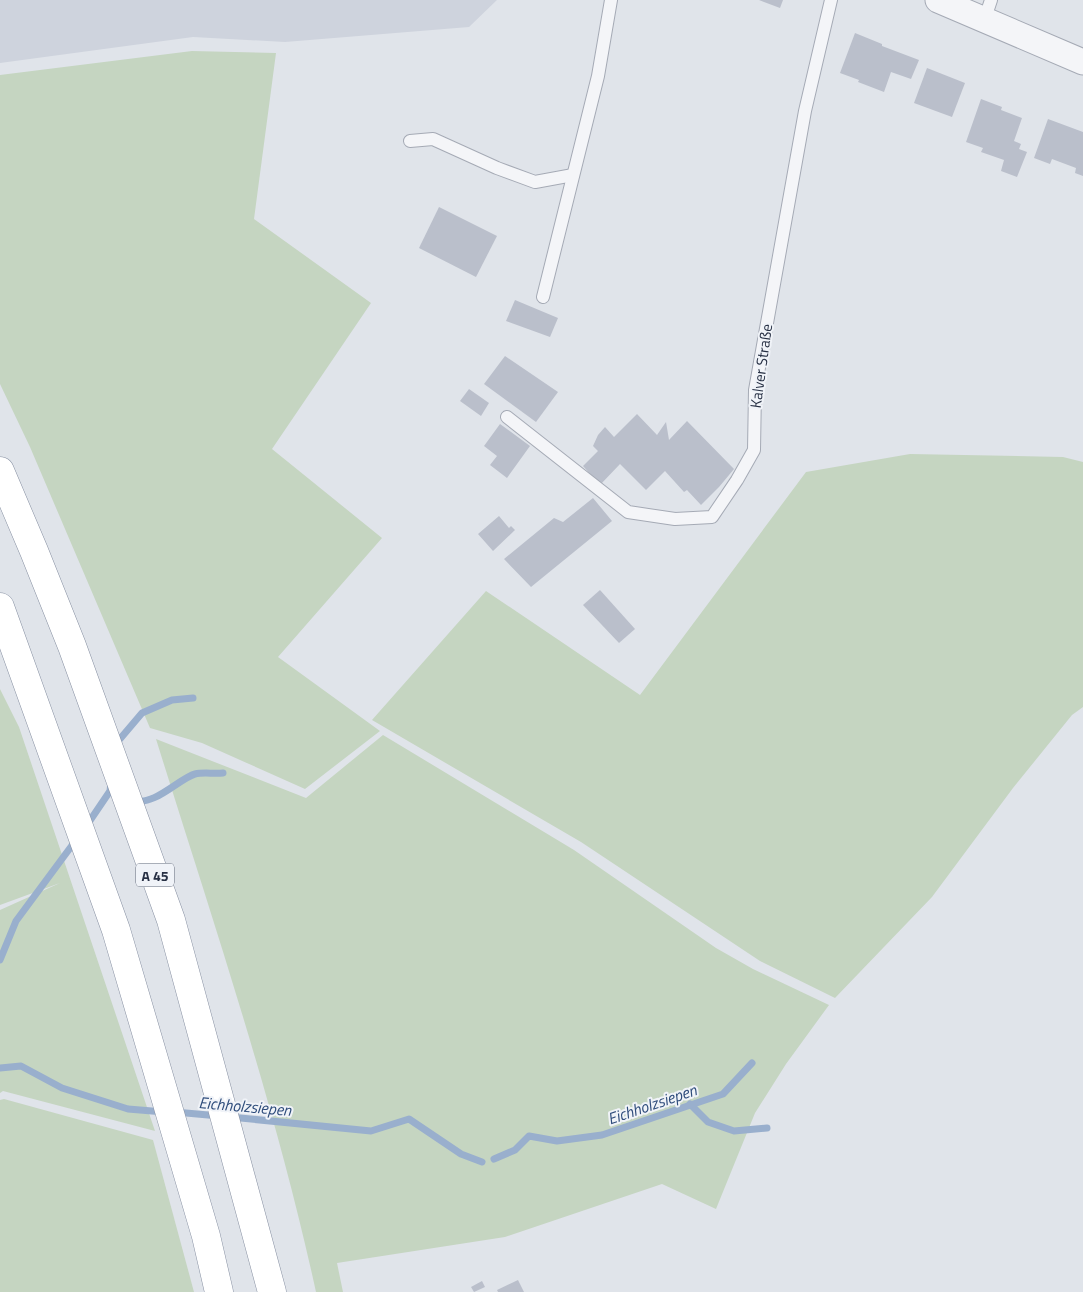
<svg xmlns="http://www.w3.org/2000/svg" width="1083" height="1292" viewBox="0 0 1083 1292" font-family="'Titillium Web',sans-serif">
  <rect width="100%" height="100%" fill="#e0e4ea"/>
  <path fill="#ced3dd" d="M0 0H497L469 27 285 42 193 37 0 63Z"/>
  <g fill="#c5d5c1">
    <path d="M192 51 276 53 254 219 371 303 272 449 382 538 278 657 380 731 305 789 202 743 150 728 30 447 0 384V75Z"/>
    <path d="M910 454 1063 457 1083 462V707L1072 715 1013 788 932 897 835 998 760 961 581 842 372 720 486 591 640 695 806 472Z"/>
    <path d="M0 689 19 727 155 1131 3 1091 0 1093V910L60 883 0 905Z"/>
    <path d="M383 735 574 850 716 948 753 969 829 1005 786 1064 755 1113 716 1209 662 1184 505 1237 337 1263 343 1292H316C275 1104 213 922 156 739L306 798Z"/>
    <path d="M4 1099 153 1140 194 1292H0V1100Z"/>
  </g>
  <g fill="none" stroke-linecap="round" stroke-linejoin="round">
    <g stroke="#99afcd" stroke-width="7">
      <path d="M114 746 142 713 172 700 193 698"/>
      <path d="M135 800C153 807 180 778 195 774 203 772 214 774 223 773"/>
      <path d="M87 825 110 791 111 783"/>
      <path d="M0 960 16 921 76 840"/>
      <path d="M0 1068 21 1066 62 1088 128 1109 164 1112"/>
      <path d="M690 1104 708 1122 734 1131 767 1128"/>
      <path d="M175 1112 219 1116"/>
      <path d="M230 1117 371 1131 409 1119 461 1154 482 1162"/>
      <path d="M494 1159 515 1150 529 1136 557 1141 602 1135 723 1094 752 1063"/>
    </g>
  </g>
  <g fill="#babfcb">
    <path d="M759 0H783L780 8Z"/>
    <path d="M855 33 882 44V46L919 60 911 79 891 72 884 92 858 82 859 80 840 73Z"/>
    <path d="M927 68 965 83 952 117 914 103Z"/>
    <path d="M981 99 1002 107 1001 110 1022 118 1014 141 1021 144 1019 149 1027 152 1017 177 1001 171 1004 160 981 152 983 148 966 142Z"/>
    <path d="M1048 119 1083 132V176L1075 173 1076 168 1052 159 1050 164 1034 158Z"/>
    <path d="M439 207 497 236 476 277 419 248Z"/>
    <path d="M515 300 558 318 550 337 506 321Z"/>
    <path d="M505 356 558 392 536 422 484 384Z"/>
    <path d="M469 389 489 403 481 416 460 401Z"/>
    <path d="M637 414 657 435 666 422 669 440 687 421 734 469 719 487 701 505 687 490 684 492 665 471 646 490 620 464 600 485 583 466 598 451 593 446 598 435 605 427 614 437Z"/>
    <path d="M500 424 530 446 507 478 490 465 497 456 484 446Z"/>
    <path d="M593 498 612 521 531 587 504 559 554 518 563 522Z"/>
    <path d="M499 516 509 528 511 526 515 530 493 551 478 534Z"/>
    <path d="M600 590 635 629 619 643 583 605Z"/>
    <path d="M518 1280 524 1292H498L497 1290Z"/>
    <path d="M482 1281 485 1287 474 1292 471 1287Z"/>
  </g>
  <g fill="none" stroke-linecap="round" stroke-linejoin="round">
    <g stroke="#a5aab5" stroke-width="14">
      <g id="lane">
        <path d="M984 21 991 0"/>
        <path d="M410 141 433 139 497 168 535 182 573 175"/>
        <path d="M543 297 598 76 611 0"/>
        <path d="M507 417 628 512 675 519 712 517 737 480 754 450 755 390 805 111 831 0"/>
      </g>
    </g>
    <g stroke="#a5aab5" stroke-width="27">
      <path id="street" d="M938 0 1083 62"/>
    </g>
    <g stroke="#8790a2" stroke-width="29">
      <g id="highway">
        <path d="M0 471 34 551 72 646 171 920 272 1292"/>
        <path d="M0 607 116 930 206 1236 219 1292"/>
      </g>
    </g>
    <use href="#lane" stroke="#f4f5f8" stroke-width="12"/>
    <use href="#street" stroke="#f4f5f8" stroke-width="25"/>
    <use href="#highway" stroke="#fff" stroke-width="28"/>
  </g>
  <g text-anchor="middle" dominant-baseline="central" stroke-width="4" stroke-linejoin="round" paint-order="stroke">
    <rect fill="#f0f3f8" stroke="#636a7a" stroke-width="1" x="136" y="863.5" width="38" height="23" rx="4"/>
    <g font-size="14" font-weight="bold" fill="#273044">
      <text x="155" y="875">A 45</text>
    </g>
    <g font-size="15" fill="#273044" stroke="#f0f3f8">
      <text transform="translate(761 366) rotate(-82)">Kalver Straße</text>
    </g>
    <g font-size="16" font-style="italic" fill="#2e4c7b" stroke="#f0f3f8">
      <text transform="translate(652 1104) rotate(-19)">Eichholzsiepen</text>
      <text transform="translate(245 1106) rotate(5)">Eichholzsiepen</text>
    </g>
  </g>
</svg>
